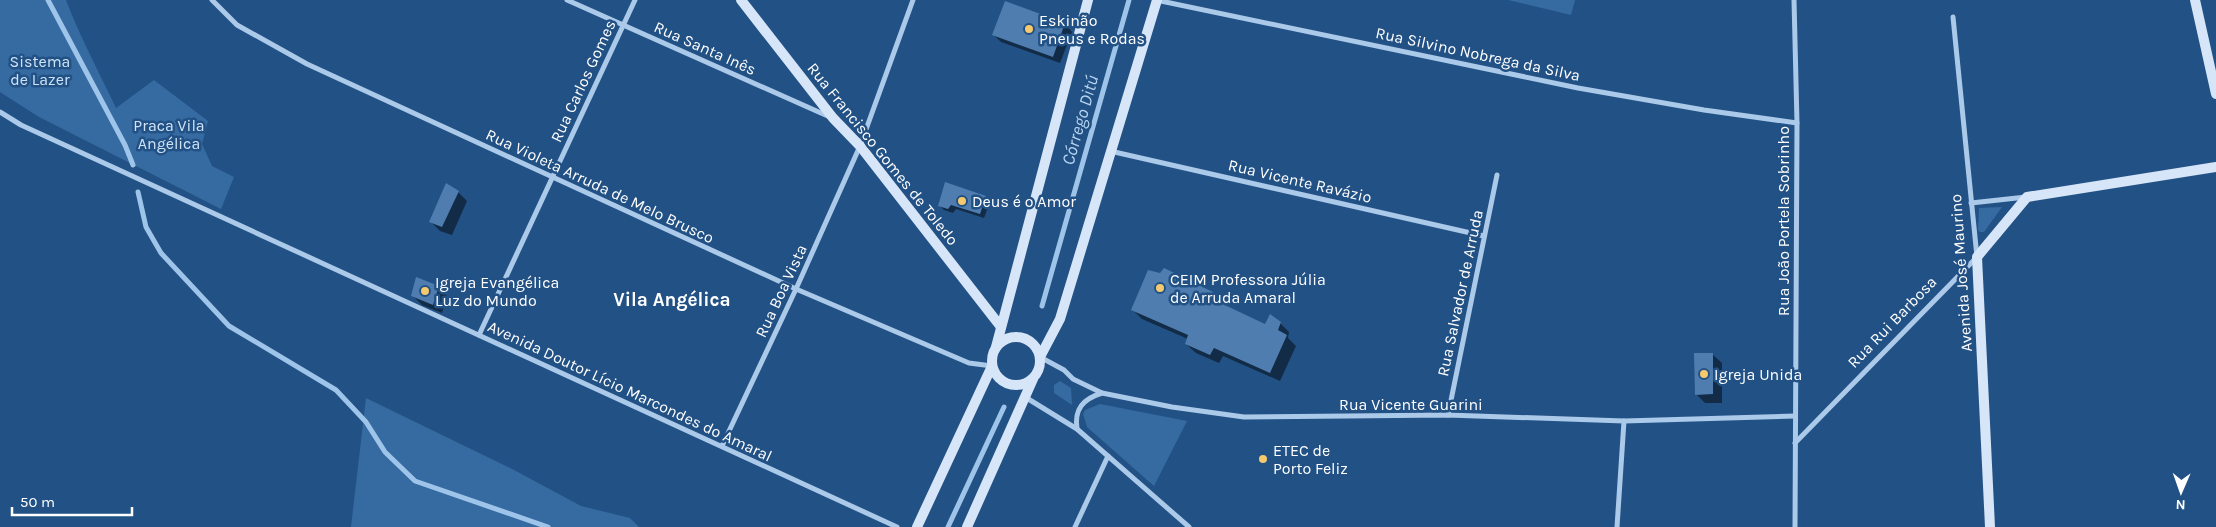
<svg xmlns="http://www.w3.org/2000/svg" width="2216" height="527" viewBox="0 0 2216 527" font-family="Karla,sans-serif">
  <rect width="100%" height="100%" fill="#225185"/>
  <g fill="#366ba2">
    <path d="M0 0H66C80 37 99 72 116 108L154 80 208 121 202 144 212 166 234 177 221 209 39 117 0 92Z"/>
    <path d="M1508 0H1575L1571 15Z"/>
    <path d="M2002 207 1984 232H1980L1978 230 1979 208Z"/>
    <path d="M1060 381 1071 388 1072 405 1054 393V385Z"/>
    <path d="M366 398 516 471 581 506 630 518 639 527H351Z"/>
    <path d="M1100 404 1187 421 1154 486 1087 427 1083 414 1085 410Z"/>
  </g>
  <g fill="#0007">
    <path d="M1006 3 1065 24 1072 32 1060 63 1001 42 994 35Z"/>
    <path d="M458 192 467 201 452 235 440 231 431 222Z"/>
    <path d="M985 198 990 202 984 218 956 209 953 213 944 210 940 206Z"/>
    <path d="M1164 270 1215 294 1224 303 1223 305 1266 325 1280 323 1289 332 1288 338 1296 346 1280 381 1223 356 1219 363 1196 353 1186 344 1188 339 1142 319 1133 310Z"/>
    <path d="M438 287 447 296 442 313 422 305 412 295Z"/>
    <path d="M1712 354 1722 363V403H1705L1696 394Z"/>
  </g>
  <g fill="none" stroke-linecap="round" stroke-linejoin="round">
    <g stroke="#9fc4ea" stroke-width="5">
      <path d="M48 0 125 145 133 165"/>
      <path d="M138 192 146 227 161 253 229 326 336 390 366 422 385 452 415 481 548 527"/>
      <path d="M1042 306 1129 0"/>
      <path d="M948 527 1004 407"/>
    </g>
  </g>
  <g fill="#4f7daf">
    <path d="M1005 1 1065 23 1053 57 992 35Z"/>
    <path d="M945 182 986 196 980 214 951 205 948 209 938 206Z"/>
    <path d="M446 183 459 191 442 227 429 222Z"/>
    <path d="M1164 268 1215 293 1212 299 1265 324 1270 314 1281 322 1278 330 1287 335 1270 373 1214 348 1210 355 1185 344 1188 335 1131 310 1148 270 1160 273Z"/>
    <path d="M416 277 439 286 433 305 411 296Z"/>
    <path d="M1694 353H1713V394L1695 395Z"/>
  </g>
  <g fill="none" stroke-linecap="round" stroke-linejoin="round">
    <g stroke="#abc9e9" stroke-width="5">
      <path d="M212 0 237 25 307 64 796 289 969 363 992 366"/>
      <path d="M567 0 830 117"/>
      <path d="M1156 0 1578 88 1704 110 1797 123"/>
      <path d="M1794 0 1797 123 1795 527"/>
      <path d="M0 112 21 125 897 527"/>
      <path d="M1110 151 1484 236"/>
      <path d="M1971 203 2026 197"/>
      <path d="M479 335 635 0"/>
      <path d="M1040 357 1064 370 1073 379 1102 393 1172 407 1244 417 1448 415 1624 421 1795 416"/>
      <path d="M1025 397 1077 429 1189 527"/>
      <path d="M1448 415 1497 175"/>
      <path d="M1077 429C1074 409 1083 399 1102 393"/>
      <path d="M1795 443 1977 257 1953 17"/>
      <path d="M722 446 796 289 860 146 913 0"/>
      <path d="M1075 527 1108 456"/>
      <path d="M1617 527 1624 421"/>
    </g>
    <g stroke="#d6e5f7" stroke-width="10">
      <path d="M741 0 833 118 860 146 1001 327"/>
      <path d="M2195 0 2216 94"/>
      <circle cx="1016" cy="361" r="24"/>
      <path d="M996 347 1088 0"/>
      <path d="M1040 357 1060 319 1157 0"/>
      <path d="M917 527 992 366"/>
      <path d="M967 527 1033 379"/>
      <path d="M1990 527 1977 257 2027 197 2216 167"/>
    </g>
  </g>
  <g fill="#f5c96e" stroke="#225185" stroke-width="2">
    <circle cx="1029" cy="29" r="5"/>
    <circle cx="962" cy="201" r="5"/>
    <circle cx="1160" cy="288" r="5"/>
    <circle cx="425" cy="291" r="5"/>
    <circle cx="1704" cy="374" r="5"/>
    <circle cx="1263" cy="459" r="5"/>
  </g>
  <g text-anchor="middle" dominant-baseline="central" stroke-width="5" stroke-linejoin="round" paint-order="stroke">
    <g font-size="16" fill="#fff" stroke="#225185" text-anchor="start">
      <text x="1039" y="20">Eskinão<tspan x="1039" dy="18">Pneus e Rodas</tspan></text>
      <text x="972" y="201">Deus é o Amor</text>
      <text x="1170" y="279">CEIM Professora Júlia<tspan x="1170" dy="18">de Arruda Amaral</tspan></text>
      <text x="435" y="282">Igreja Evangélica<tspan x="435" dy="18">Luz do Mundo</tspan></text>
      <text x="1714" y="374">Igreja Unida</text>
      <text x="1273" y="450">ETEC de<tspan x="1273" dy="18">Porto Feliz</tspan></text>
    </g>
    <g font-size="16" fill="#fff" stroke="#225185">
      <text transform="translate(705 48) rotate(24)">Rua Santa Inês</text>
      <text transform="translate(1478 54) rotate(12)">Rua Silvino Nobrega da Silva</text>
      <text transform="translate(583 81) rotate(-65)">Rua Carlos Gomes</text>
      <text transform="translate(883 154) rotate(51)">Rua Francisco Gomes de Toledo</text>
      <text transform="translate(1300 181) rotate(13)">Rua Vicente Ravázio</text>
      <text transform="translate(600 186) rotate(25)">Rua Violeta Arruda de Melo Brusco</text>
      <text transform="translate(1783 221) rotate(-90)">Rua João Portela Sobrinho</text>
      <text transform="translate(1961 273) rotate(-94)">Avenida José Maurino</text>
      <text transform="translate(781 291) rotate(-65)">Rua Boa Vista</text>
      <text transform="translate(1460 293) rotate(-78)">Rua Salvador de Arruda</text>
      <text transform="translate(1892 322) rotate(-46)">Rua Rui Barbosa</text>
      <text transform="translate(630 391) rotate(25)">Avenida Doutor Lício Marcondes do Amaral</text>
      <text x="1411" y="404">Rua Vicente Guarini</text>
    </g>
    <g font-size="16" fill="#cfe3f7" stroke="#225185">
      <text x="40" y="61">Sistema<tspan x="40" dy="18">de Lazer</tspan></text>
      <text x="169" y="125">Praca Vila<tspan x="169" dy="18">Angélica</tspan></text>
    </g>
    <g font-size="18" font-style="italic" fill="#b7d3f0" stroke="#225185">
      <text transform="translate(1080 120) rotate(-74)">Córrego Ditú</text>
    </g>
    <g font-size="19" font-weight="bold" fill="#fff" stroke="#225185">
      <text x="672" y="300">Vila Angélica</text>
    </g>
  </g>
  <g transform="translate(2181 492) rotate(182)" stroke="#225185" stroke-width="4" paint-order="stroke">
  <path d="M0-4L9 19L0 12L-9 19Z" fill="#ffffff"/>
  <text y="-8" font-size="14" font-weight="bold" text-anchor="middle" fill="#ffffff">N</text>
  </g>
  <path d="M12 507v8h120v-8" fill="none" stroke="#ffffff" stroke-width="2.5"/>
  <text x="20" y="507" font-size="15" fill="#ffffff" stroke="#225185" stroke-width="4" paint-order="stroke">50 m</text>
</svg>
